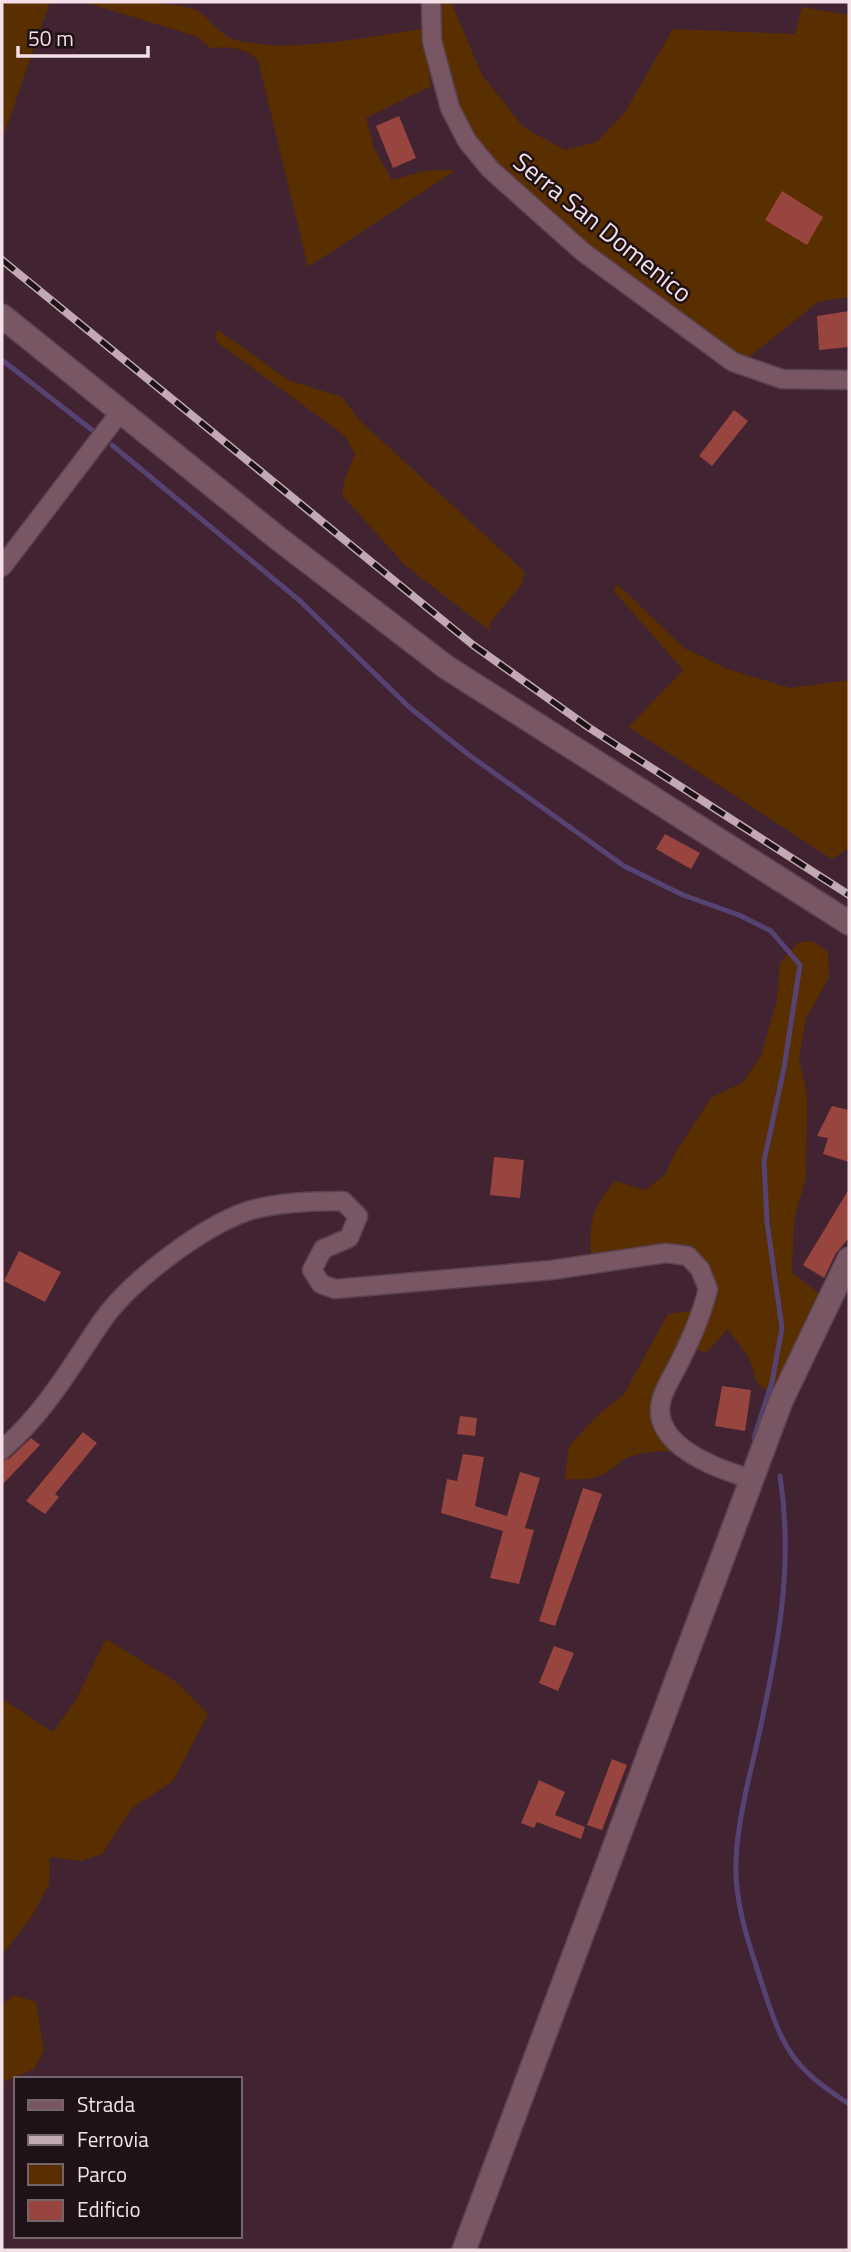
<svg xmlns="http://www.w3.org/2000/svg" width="851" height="2252" viewBox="0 0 851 2252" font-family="'Titillium Web',sans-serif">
  <rect width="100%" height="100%" fill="#412331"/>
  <g fill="#5a2f00">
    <path d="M2 2H50L2 140Z"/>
    <path d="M84 2C117 2 166 0 196 10 211 19 220 37 239 41 298 53 363 37 422 29L431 86 366 118 374 149 392 180 425 171 456 170 308 267 258 60C244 47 229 46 210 48L196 36Z"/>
    <path d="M436 2H451L482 75 523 127 565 150 597 142 625 112 673 29 795 34 802 7 849 15V297L818 302 745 360 621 274 501 171 468 133 442 70Z"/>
    <path d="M217 329 288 380 342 397 359 420 525 572 521 585 489 624 490 631 405 565 342 495 345 478 355 454 345 436 216 341Z"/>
    <path d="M617 584 684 648 727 669 790 688 849 680V848L832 859 629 727 683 670 614 591Z"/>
    <path d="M812 941 828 952 829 978 806 1018 799 1058 807 1095 806 1178 794 1219 792 1273 829 1301 781 1401 757 1383 750 1360 728 1329 706 1352 687 1348 661 1414 687 1453C667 1450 646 1450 626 1458 621 1460 617 1465 613 1468 597 1480 584 1480 565 1479L569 1446 596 1417 624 1394 668 1314 703 1309 708 1289 688 1256 592 1264C588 1229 590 1208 615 1181L645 1190 665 1175 675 1153 711 1098 742 1083 761 1056 777 999 780 963 797 943Z"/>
    <path d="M106 1639 176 1682 208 1714 173 1781 132 1808 102 1854 81 1861 50 1857 49 1884 32 1916 2 1955V1699L53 1732 77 1698Z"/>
    <path d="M14 1995 36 2002 44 2050 34 2069 2 2082V2005Z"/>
  </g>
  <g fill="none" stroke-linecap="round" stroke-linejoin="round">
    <g stroke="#564374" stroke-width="5">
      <path d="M2 360 92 430"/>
      <path d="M112 445 300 601 409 707 469 755 624 866 683 895 739 915 771 931 800 965 784 1068 764 1161 767 1222 782 1328 772 1382 754 1438"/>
      <path d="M780 1476C794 1565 778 1647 759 1734 750 1775 738 1817 736 1860 734 1903 749 1944 762 1984 783 2049 791 2066 849 2104"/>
    </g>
  </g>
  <g fill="#98453f">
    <path d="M399 116 416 158 393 168 376 126Z"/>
    <path d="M782 191 823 217 807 245 765 220Z"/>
    <path d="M849 311V347L819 350 817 316Z"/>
    <path d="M734 410 748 421 712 466 699 456Z"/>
    <path d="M665 834 700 853 691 869 656 849Z"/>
    <path d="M832 1106 849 1110V1162L823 1154 828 1138 817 1136Z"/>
    <path d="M494 1157 524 1160 520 1198 490 1195Z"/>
    <path d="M849 1189V1238L836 1253 824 1278 803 1265Z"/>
    <path d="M19 1251 61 1272 45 1302 4 1281Z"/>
    <path d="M722 1386 751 1390 745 1431 715 1426Z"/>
    <path d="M460 1416 477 1418 475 1436 457 1434Z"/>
    <path d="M83 1432 97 1443 55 1494 59 1497 45 1514 26 1501Z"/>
    <path d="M31 1438 40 1445 2 1485V1461L10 1458Z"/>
    <path d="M463 1454 484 1457 475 1506 507 1516 520 1472 540 1478 525 1528 534 1530 519 1584 490 1578 503 1531 441 1513 447 1479 457 1481Z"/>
    <path d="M583 1488 602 1494 555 1626 539 1621Z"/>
    <path d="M554 1646 574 1653 558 1691 539 1683Z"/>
    <path d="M612 1759 627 1765 602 1830 587 1825Z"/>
    <path d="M539 1780 565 1792 555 1815 585 1827 581 1839 537 1822 534 1828 521 1823Z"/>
  </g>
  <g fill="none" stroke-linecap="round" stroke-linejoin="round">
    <g stroke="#5c424f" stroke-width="21">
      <g id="street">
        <path d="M431 2 432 41 450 108 467 141 490 169 583 252 733 362 782 379 849 380"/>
        <path d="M2 567 121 411"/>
        <path d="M2 1450C46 1411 68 1371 100 1324 127 1283 201 1227 248 1211 277 1202 312 1201 343 1201L358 1216 349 1238 323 1249 312 1270 321 1284 335 1289 552 1270 666 1253 688 1256 700 1269 708 1289C702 1314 692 1337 681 1359 675 1372 666 1385 662 1398 647 1445 720 1470 752 1479"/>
      </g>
    </g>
    <g stroke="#5c424f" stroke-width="26">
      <g id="secondary">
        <path d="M2 316 279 539 446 667 849 923"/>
        <path d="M464 2250 781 1401 849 1259"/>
      </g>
    </g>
    <use href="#street" stroke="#785664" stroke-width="18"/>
    <use href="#secondary" stroke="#785664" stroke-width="23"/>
    <g stroke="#c1aab4" stroke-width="8">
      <path id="rail" d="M2 260 473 645 588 727 849 895"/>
    </g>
    <use href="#rail" stroke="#1f1217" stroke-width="5" stroke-dasharray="16" stroke-linecap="butt"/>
  </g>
  <g text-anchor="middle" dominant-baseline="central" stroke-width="5" stroke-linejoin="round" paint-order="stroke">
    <g font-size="26" fill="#f4e0e8" stroke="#1f1217">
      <text transform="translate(603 227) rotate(39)">Serra San Domenico</text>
    </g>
  </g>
  <rect width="851" height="2252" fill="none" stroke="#f4e0e8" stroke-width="7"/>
  <rect x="14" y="2077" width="228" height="161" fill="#1f1217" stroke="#74646b" stroke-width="2"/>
  <rect x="28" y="2100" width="35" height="10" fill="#785664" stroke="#74646b" stroke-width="2"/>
  <text x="77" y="2112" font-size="21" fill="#f4e0e8">Strada</text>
  <rect x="28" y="2135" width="35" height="10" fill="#c1aab4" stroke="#74646b" stroke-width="2"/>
  <text x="77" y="2147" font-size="21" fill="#f4e0e8">Ferrovia</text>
  <rect x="28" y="2164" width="35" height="21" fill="#5a2f00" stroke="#74646b" stroke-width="2"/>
  <text x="77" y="2182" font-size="21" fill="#f4e0e8">Parco</text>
  <rect x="28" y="2200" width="35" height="21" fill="#98453f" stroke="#74646b" stroke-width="2"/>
  <text x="77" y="2217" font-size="21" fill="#f4e0e8">Edificio</text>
  <path d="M18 46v10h130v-10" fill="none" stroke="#f4e0e8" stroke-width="3.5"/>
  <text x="28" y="46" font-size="21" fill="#f4e0e8" stroke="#1f1217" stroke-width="5" paint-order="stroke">50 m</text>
</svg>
